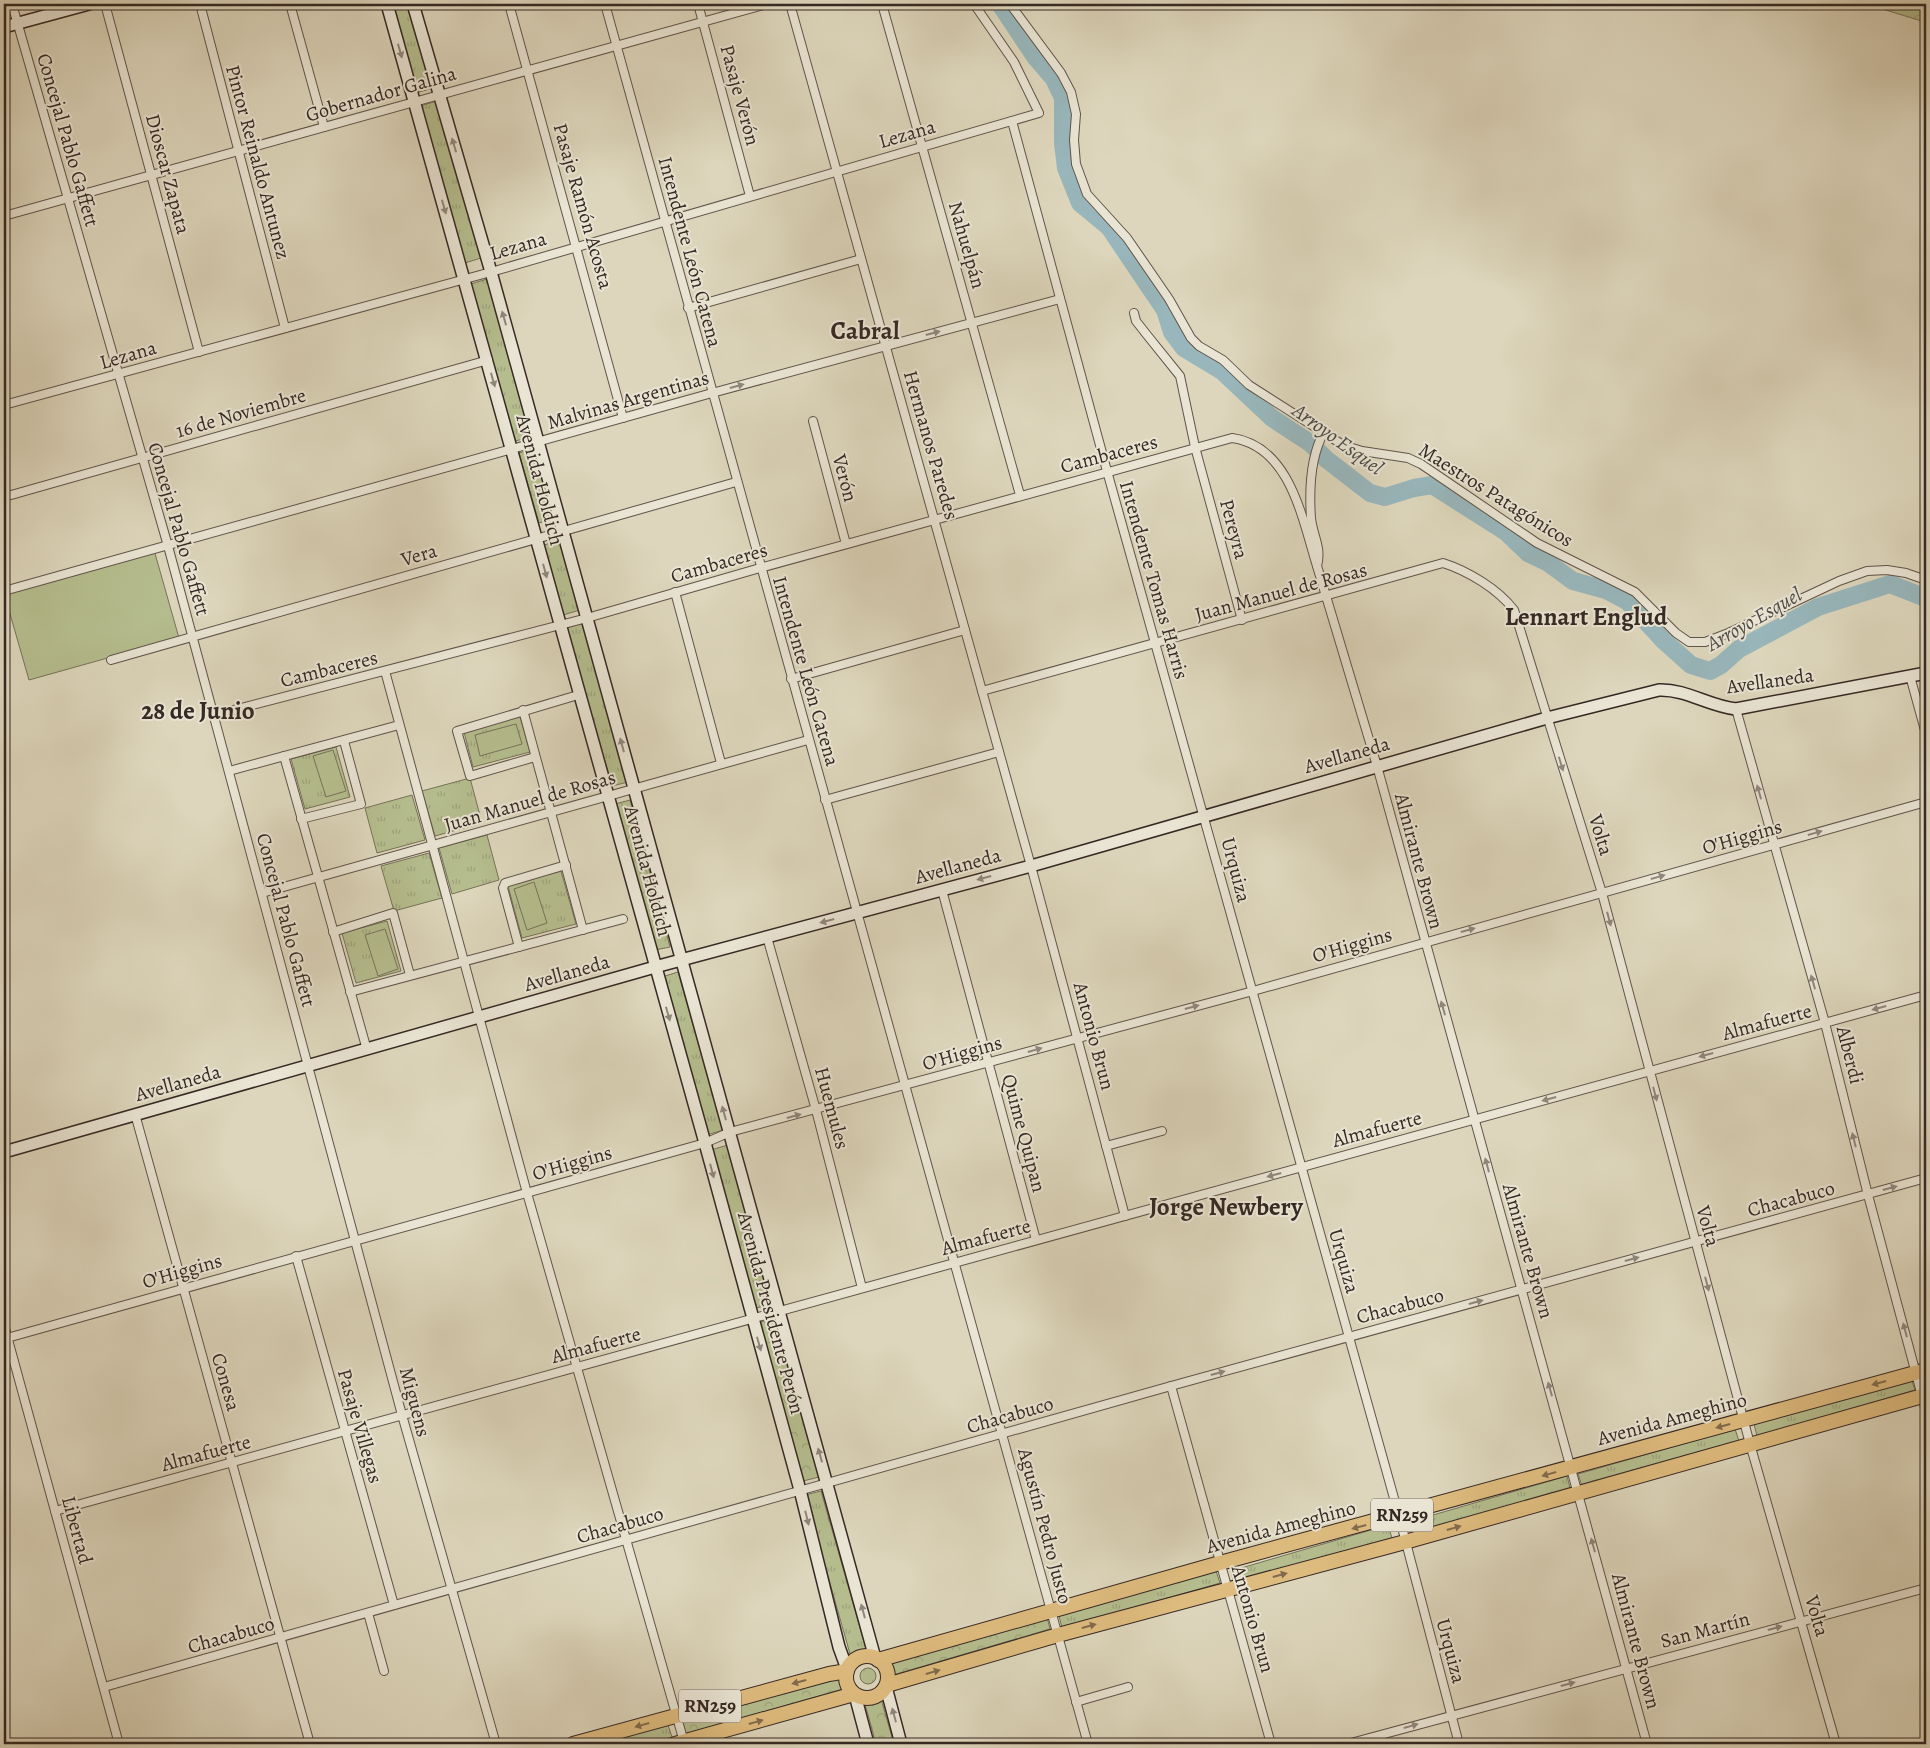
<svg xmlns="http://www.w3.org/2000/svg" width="1930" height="1748" viewBox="0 0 1930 1748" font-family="Alegreya,serif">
  <defs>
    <pattern id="grass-tufts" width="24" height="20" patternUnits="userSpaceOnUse" patternTransform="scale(1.25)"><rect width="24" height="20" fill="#b5bd8e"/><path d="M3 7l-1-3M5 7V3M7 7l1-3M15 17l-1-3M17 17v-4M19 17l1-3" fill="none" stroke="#9ca27a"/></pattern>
    <pattern id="forest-crowns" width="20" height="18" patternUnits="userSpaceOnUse" patternTransform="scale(1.25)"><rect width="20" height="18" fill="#b5bd8e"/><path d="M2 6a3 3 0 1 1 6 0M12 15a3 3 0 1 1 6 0" fill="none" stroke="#9ca27a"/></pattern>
  </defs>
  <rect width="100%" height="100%" fill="#ddd6bc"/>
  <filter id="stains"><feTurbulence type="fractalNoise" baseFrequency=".004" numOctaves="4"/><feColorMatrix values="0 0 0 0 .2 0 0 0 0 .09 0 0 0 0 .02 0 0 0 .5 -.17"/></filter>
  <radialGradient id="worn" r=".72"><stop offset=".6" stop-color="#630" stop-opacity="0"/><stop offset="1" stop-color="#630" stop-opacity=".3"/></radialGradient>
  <g fill="url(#grass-tufts)" stroke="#767359">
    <path d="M391 4H409L433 88 416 93Z"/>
    <path d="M437 101 481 258 465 263 420 106Z"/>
    <path d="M487 279 532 437 515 441 471 284Z"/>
    <path d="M536 448 555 518 539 523 519 453Z"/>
    <path d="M560 540 580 610 563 615 544 545Z"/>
    <path d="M583 623 628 782 612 786 567 628Z"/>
    <path d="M520 717 530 752 473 767 464 732Z"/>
    <path d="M336 747 350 797 305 809 291 759Z"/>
    <path d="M470 778 482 823 435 836 422 791Z"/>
    <path d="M412 795 425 840 377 853 365 808Z"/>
    <path d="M487 835 499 880 452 894 439 848Z"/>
    <path d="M429 853 442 898 394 911 381 866Z"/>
    <path d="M561 871 576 924 522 938 508 886Z"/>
    <path d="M387 921 401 971 356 983 342 933Z"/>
    <path d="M678 972 723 1130 707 1135 662 977Z"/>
    <path d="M728 1145 773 1304 756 1308 711 1150Z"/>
    <path d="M1911 1378 1915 1390 1757 1436 1754 1424Z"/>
    <path d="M1735 1429 1739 1441 1582 1486 1578 1474Z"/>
    <path d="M1567 1476 1570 1488 1413 1534 1409 1522Z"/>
    <path d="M821 1491 866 1649 850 1654 805 1495Z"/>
    <path d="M1388 1525 1392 1538 1234 1583 1231 1571Z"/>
    <path d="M1216 1571 1220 1583 1062 1628 1059 1616Z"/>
    <circle cx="868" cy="1676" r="8"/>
    <path d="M668 1725 672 1737 646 1744H600Z"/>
  </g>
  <g fill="url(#forest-crowns)" stroke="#767359">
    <path d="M1866 4H1926V22H1925Z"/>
    <path d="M630 800 670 947 655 950 615 804Z"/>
    <path d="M774 1318 819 1477 803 1481 758 1323Z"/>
    <path d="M1047 1617 1050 1629 893 1675 889 1663Z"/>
    <path d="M840 1677 843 1689 686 1734 683 1722Z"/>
    <path d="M881 1699 894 1744H876L865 1704Z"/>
  </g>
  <g fill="#b5bd8e" stroke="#767359">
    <path d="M154 550 179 638 29 680 4 593Z"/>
    <path d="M516 724 522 744 480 756 475 735Z"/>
    <path d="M333 750 346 791 326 797 313 756Z"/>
    <path d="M534 882 547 923 527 930 514 889Z"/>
    <path d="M385 929 398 969 378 976 365 935Z"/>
  </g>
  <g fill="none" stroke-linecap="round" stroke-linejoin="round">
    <path stroke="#98b6bb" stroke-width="18" d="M1000 4 1036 58 1054 79 1063 98V143L1066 168 1080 203 1109 227 1165 310 1172 332 1184 348 1222 371 1272 418 1310 443 1326 459 1370 493 1385 497 1414 488 1432 485 1506 532 1528 553 1547 562 1573 581 1606 590 1627 601 1663 640 1691 665 1710 671 1721 665 1739 649 1818 607 1890 584 1926 598"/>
    <g stroke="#60544a" stroke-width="10">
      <g id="street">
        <path d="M12 4 168 546 402 1415 496 1744"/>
        <path d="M105 4 199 352"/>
        <path d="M200 4 285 328"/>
        <path d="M290 4 324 127"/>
        <path d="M509 4 623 418"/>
        <path d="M605 4 1088 1744"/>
        <path d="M698 4 750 196"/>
        <path d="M790 4 1031 866 1125 1216"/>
        <path d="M882 4 1020 495"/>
        <path d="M1010 4 1061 73 1071 92 1076 114 1074 140 1076 164 1087 194 1127 238 1169 299 1191 338 1199 346 1223 360 1249 385 1343 445 1362 451 1408 458 1421 464 1537 543 1635 592 1676 633 1689 642H1705L1726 634 1839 581 1867 571 1887 570 1906 573 1926 580"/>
        <path d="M1012 121 1107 471 1399 1516 1459 1744"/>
        <path d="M4 216 767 4"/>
        <path d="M688 308 861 259"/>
        <path d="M1134 313 1136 321 1147 335 1180 376 1195 447 1242 620"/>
        <path d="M4 405 491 272 1039 113 1014 62 974 4"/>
        <path d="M813 421 846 544"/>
        <path d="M1324 432C1310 457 1309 489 1311 518 1313 537 1322 547 1317 566L1377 766 1647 1744"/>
        <path d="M4 497 488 360"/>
        <path d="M4 591 712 393 1060 299"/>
        <path d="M675 592 721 763"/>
        <path d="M111 660 736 482"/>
        <path d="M385 671 527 1193 684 1742"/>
        <path d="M1910 676 1926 734"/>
        <path d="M791 679 965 630"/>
        <path d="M982 691 1443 563C1468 571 1498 589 1514 610L1602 893 1750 1444 1836 1744"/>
        <path d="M1736 709 1825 1023 1868 1195 1926 1411"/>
        <path d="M523 710 583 930"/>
        <path d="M214 715 587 618 760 568 1232 438C1290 446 1302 518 1317 566"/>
        <path d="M284 756 367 1050"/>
        <path d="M535 757 470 776 457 731 578 695"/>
        <path d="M229 771 399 725"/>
        <path d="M825 800 999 752"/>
        <path d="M301 819 361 804 344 741"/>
        <path d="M942 890 1036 1240"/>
        <path d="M262 893 808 740"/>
        <path d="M333 932 393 913 410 975"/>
        <path d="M767 937 816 1110 862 1288"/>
        <path d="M519 947 503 888 505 883 566 865"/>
        <path d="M350 992 623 919"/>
        <path d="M135 1114 310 1744"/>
        <path d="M1106 1146 1162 1131"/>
        <path d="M296 1256 394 1605"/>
        <path d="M4 1325 119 1744"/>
        <path d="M7 1338 705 1143 730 1132 1253 991 1926 802"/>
        <path d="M1171 1386 1271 1744"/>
        <path d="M55 1511 1926 995"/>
        <path d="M368 1613 384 1671"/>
        <path d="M104 1687 1171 1386 1926 1178"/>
        <path d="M1076 1702 1128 1687"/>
        <path d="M1347 1744 1926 1588"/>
      </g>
    </g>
    <g stroke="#362924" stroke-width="14">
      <g id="secondary">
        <path d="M387 4 705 1143 800 1490 839 1647 847 1669"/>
        <path d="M413 4 491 272 875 1658"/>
        <path d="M4 27 89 4"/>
        <path d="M4 1152 655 967 1031 866 1547 718 1659 690C1686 689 1709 706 1736 709L1926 673"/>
        <path d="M886 1687 901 1744"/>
        <path d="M855 1695 868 1744"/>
      </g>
    </g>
    <g stroke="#362924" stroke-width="16">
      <g id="highway">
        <circle cx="867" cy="1677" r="21"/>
        <path d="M878 1660 1220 1563 1926 1370"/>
        <path d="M887 1685 1058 1635 1405 1542 1926 1395"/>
        <path d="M573 1744 829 1674 847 1671"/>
        <path d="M675 1744 854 1694"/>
      </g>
    </g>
    <use href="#street" stroke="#e9e4d3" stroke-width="8"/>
    <use href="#secondary" stroke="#e9e4d3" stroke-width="11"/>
    <use href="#highway" stroke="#debb7e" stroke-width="14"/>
  </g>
  <defs><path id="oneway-solid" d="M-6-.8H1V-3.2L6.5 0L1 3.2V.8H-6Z" transform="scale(1.25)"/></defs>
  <g fill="#90867c">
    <use href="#oneway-solid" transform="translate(400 51) rotate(74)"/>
    <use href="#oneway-solid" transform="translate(454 145) rotate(-106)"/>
    <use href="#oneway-solid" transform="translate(444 207) rotate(74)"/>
    <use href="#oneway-solid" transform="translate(504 318) rotate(-106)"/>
    <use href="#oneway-solid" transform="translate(933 333) rotate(-15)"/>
    <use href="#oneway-solid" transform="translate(493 380) rotate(74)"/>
    <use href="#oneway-solid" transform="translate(737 386) rotate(-15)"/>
    <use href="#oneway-solid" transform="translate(545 571) rotate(75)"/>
    <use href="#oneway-solid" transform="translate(622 745) rotate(-105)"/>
    <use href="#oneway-solid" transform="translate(1561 764) rotate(73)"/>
    <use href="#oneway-solid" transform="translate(1759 792) rotate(-106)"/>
    <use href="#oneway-solid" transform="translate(1815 833) rotate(-16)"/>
    <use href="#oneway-solid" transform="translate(1658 877) rotate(-16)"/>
    <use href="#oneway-solid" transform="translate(984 878) rotate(165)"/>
    <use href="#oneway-solid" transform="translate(1609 919) rotate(75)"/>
    <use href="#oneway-solid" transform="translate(827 921) rotate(165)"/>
    <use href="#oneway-solid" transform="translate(1468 930) rotate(-15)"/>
    <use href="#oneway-solid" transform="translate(1813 982) rotate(-106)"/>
    <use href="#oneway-solid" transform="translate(1192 1007) rotate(-15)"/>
    <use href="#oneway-solid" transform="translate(1443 1008) rotate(-106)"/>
    <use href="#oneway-solid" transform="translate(1879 1008) rotate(165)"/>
    <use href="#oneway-solid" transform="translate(668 1014) rotate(74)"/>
    <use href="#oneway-solid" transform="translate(1035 1050) rotate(-16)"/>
    <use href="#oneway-solid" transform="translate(1706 1055) rotate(165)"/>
    <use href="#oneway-solid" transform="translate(1655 1094) rotate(75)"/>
    <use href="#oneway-solid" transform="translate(1549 1099) rotate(165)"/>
    <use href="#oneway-solid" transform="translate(724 1113) rotate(-105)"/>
    <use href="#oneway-solid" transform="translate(794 1116) rotate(-15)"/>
    <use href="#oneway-solid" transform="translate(1854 1140) rotate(-104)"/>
    <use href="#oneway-solid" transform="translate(1487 1165) rotate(-105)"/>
    <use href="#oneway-solid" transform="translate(712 1171) rotate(75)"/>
    <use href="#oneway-solid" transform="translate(1274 1175) rotate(165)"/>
    <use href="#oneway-solid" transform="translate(1890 1188) rotate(-15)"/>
    <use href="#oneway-solid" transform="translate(1632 1259) rotate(-15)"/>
    <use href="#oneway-solid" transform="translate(1707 1284) rotate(75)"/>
    <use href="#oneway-solid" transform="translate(1476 1302) rotate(-15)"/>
    <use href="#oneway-solid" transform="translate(1905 1330) rotate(-105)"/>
    <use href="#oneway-solid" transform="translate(759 1344) rotate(74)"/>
    <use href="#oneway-solid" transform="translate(1218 1373) rotate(-15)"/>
    <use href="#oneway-solid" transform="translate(1550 1389) rotate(-106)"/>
    <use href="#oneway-solid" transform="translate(820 1455) rotate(-106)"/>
    <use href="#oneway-solid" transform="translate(807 1518) rotate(76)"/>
    <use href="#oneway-solid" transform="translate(1593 1545) rotate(-105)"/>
    <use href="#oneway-solid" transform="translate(863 1611) rotate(-105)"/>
    <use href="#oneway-solid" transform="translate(1775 1628) rotate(-15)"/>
    <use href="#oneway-solid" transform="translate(1568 1684) rotate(-15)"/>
    <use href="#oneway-solid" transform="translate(894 1715) rotate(-105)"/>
    <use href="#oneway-solid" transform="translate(1411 1726) rotate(-16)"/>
  </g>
  <g fill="#826b4c">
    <use href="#oneway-solid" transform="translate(1879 1383) rotate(165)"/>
    <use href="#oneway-solid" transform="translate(1723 1426) rotate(165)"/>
    <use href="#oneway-solid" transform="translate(1549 1474) rotate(164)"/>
    <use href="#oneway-solid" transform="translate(1359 1527) rotate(165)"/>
    <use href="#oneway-solid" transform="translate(1454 1528) rotate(-16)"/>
    <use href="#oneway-solid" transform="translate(1280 1575) rotate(-15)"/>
    <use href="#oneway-solid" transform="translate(1089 1626) rotate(-15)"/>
    <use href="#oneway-solid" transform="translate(933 1672) rotate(-16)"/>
    <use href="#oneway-solid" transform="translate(799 1682) rotate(165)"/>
    <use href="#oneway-solid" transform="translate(756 1722) rotate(-16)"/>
    <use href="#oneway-solid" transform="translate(642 1725) rotate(164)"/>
  </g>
  <g text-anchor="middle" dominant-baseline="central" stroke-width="4" stroke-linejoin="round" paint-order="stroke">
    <g fill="#e9e4d3" stroke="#6c6158" stroke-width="1">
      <rect x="1371" y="1498.5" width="62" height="33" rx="4"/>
      <rect x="679" y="1689.5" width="62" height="33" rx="4"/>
    </g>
    <g font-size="19" font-weight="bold" fill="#362924">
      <text x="1402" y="1515">RN259</text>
      <text x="710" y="1706">RN259</text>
    </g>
    <g font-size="20" fill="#362924" stroke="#e9e4d3">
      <text transform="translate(381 94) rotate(-16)">Gobernador Galina</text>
      <text transform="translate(740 95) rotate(75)">Pasaje Verón</text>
      <text transform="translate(907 134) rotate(-16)">Lezana</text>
      <text transform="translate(68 140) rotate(74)">Concejal Pablo Gaffett</text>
      <text transform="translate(258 162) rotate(75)">Pintor Reinaldo Antunez</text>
      <text transform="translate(168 174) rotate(75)">Dioscar Zapata</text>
      <text transform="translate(583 206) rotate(74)">Pasaje Ramón Acosta</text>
      <text transform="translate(967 245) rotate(74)">Nahuelpán</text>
      <text transform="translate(518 246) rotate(-16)">Lezana</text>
      <text transform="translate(690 252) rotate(75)">Intendente León Catena</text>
      <text transform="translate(128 355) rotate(-16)">Lezana</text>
      <text transform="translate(628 400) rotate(-16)">Malvinas Argentinas</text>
      <text transform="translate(241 413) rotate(-16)">16 de Noviembre</text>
      <text transform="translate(931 445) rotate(74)">Hermanos Paredes</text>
      <text transform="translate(1109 454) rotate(-15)">Cambaceres</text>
      <text transform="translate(845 478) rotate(75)">Verón</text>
      <text transform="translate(540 480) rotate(75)">Avenida Holdich</text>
      <text transform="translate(1496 495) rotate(32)">Maestros Patagónicos</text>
      <text transform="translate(179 529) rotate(74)">Concejal Pablo Gaffett</text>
      <text transform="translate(1234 529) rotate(75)">Pereyra</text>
      <text transform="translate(419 555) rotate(-16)">Vera</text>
      <text transform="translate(719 563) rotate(-16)">Cambaceres</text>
      <text transform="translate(1154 580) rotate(74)">Intendente Tomas Harris</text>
      <text transform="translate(1281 592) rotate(-15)">Juan Manuel de Rosas</text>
      <text transform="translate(329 669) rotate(-14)">Cambaceres</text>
      <text transform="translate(806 671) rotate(74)">Intendente León Catena</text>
      <text transform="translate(1770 681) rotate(-8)">Avellaneda</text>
      <text transform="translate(1347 755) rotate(-16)">Avellaneda</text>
      <text transform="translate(530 801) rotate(-16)">Juan Manuel de Rosas</text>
      <text transform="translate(1601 835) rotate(73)">Volta</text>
      <text transform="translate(1742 837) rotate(-16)">O'Higgins</text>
      <text transform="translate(1419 861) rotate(75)">Almirante Brown</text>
      <text transform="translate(958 866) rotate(-15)">Avellaneda</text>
      <text transform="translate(1236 870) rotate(75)">Urquiza</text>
      <text transform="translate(648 871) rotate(75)">Avenida Holdich</text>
      <text transform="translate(286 920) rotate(75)">Concejal Pablo Gaffett</text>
      <text transform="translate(1352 945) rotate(-16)">O'Higgins</text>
      <text transform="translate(567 973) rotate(-16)">Avellaneda</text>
      <text transform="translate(1767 1022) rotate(-15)">Almafuerte</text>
      <text transform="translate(1094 1036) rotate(75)">Antonio Brun</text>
      <text transform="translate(962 1053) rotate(-16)">O'Higgins</text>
      <text transform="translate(1850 1055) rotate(76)">Alberdi</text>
      <text transform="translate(178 1083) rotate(-16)">Avellaneda</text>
      <text transform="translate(832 1108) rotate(75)">Huemules</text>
      <text transform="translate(1377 1129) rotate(-15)">Almafuerte</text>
      <text transform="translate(1024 1133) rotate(75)">Quime Quipan</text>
      <text transform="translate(572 1163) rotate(-16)">O'Higgins</text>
      <text transform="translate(1791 1199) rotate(-15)">Chacabuco</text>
      <text transform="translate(1708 1226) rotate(75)">Volta</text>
      <text transform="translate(986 1237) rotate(-15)">Almafuerte</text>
      <text transform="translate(1528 1251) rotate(74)">Almirante Brown</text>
      <text transform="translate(1344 1261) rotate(74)">Urquiza</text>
      <text transform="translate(182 1271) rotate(-16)">O'Higgins</text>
      <text transform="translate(1400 1306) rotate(-15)">Chacabuco</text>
      <text transform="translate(771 1313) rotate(75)">Avenida Presidente Perón</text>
      <text transform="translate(596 1345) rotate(-15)">Almafuerte</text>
      <text transform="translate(226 1382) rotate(74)">Conesa</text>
      <text transform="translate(415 1402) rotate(75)">Miguens</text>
      <text transform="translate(1010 1415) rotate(-16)">Chacabuco</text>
      <text transform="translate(1672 1419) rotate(-15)">Avenida Ameghino</text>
      <text transform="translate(360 1426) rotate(74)">Pasaje Villegas</text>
      <text transform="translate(206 1453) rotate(-15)">Almafuerte</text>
      <text transform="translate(620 1525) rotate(-16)">Chacabuco</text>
      <text transform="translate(1045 1526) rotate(75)">Agustín Pedro Justo</text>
      <text transform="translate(1281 1527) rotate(-15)">Avenida Ameghino</text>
      <text transform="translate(77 1530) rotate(75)">Libertad</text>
      <text transform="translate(1817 1616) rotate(74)">Volta</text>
      <text transform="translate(1253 1619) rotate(74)">Antonio Brun</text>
      <text transform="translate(1705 1630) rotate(-15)">San Martín</text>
      <text transform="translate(231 1635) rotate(-16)">Chacabuco</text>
      <text transform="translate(1636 1641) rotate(75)">Almirante Brown</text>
      <text transform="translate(1451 1651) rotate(75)">Urquiza</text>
    </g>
    <g font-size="21" font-style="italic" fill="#4e4c4a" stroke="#e9e4d3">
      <text transform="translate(1338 439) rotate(36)">Arroyo Esquel</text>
      <text transform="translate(1754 619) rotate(-30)">Arroyo Esquel</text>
    </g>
    <g font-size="25" font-weight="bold" fill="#362924" stroke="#e9e4d3">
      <text x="865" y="331">Cabral</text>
      <text x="1586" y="617">Lennart Englud</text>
      <text x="198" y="711">28 de Junio</text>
      <text x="1226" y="1207">Jorge Newbery</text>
    </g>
  </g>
  <rect width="1930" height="1748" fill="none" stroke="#ddd6bc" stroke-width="20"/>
  <rect x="5" y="5" width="1920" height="1738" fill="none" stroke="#362924" stroke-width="2.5"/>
  <rect x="10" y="10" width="1910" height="1728" fill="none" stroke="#362924"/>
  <rect width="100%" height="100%" filter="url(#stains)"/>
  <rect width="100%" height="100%" fill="url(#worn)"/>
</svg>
